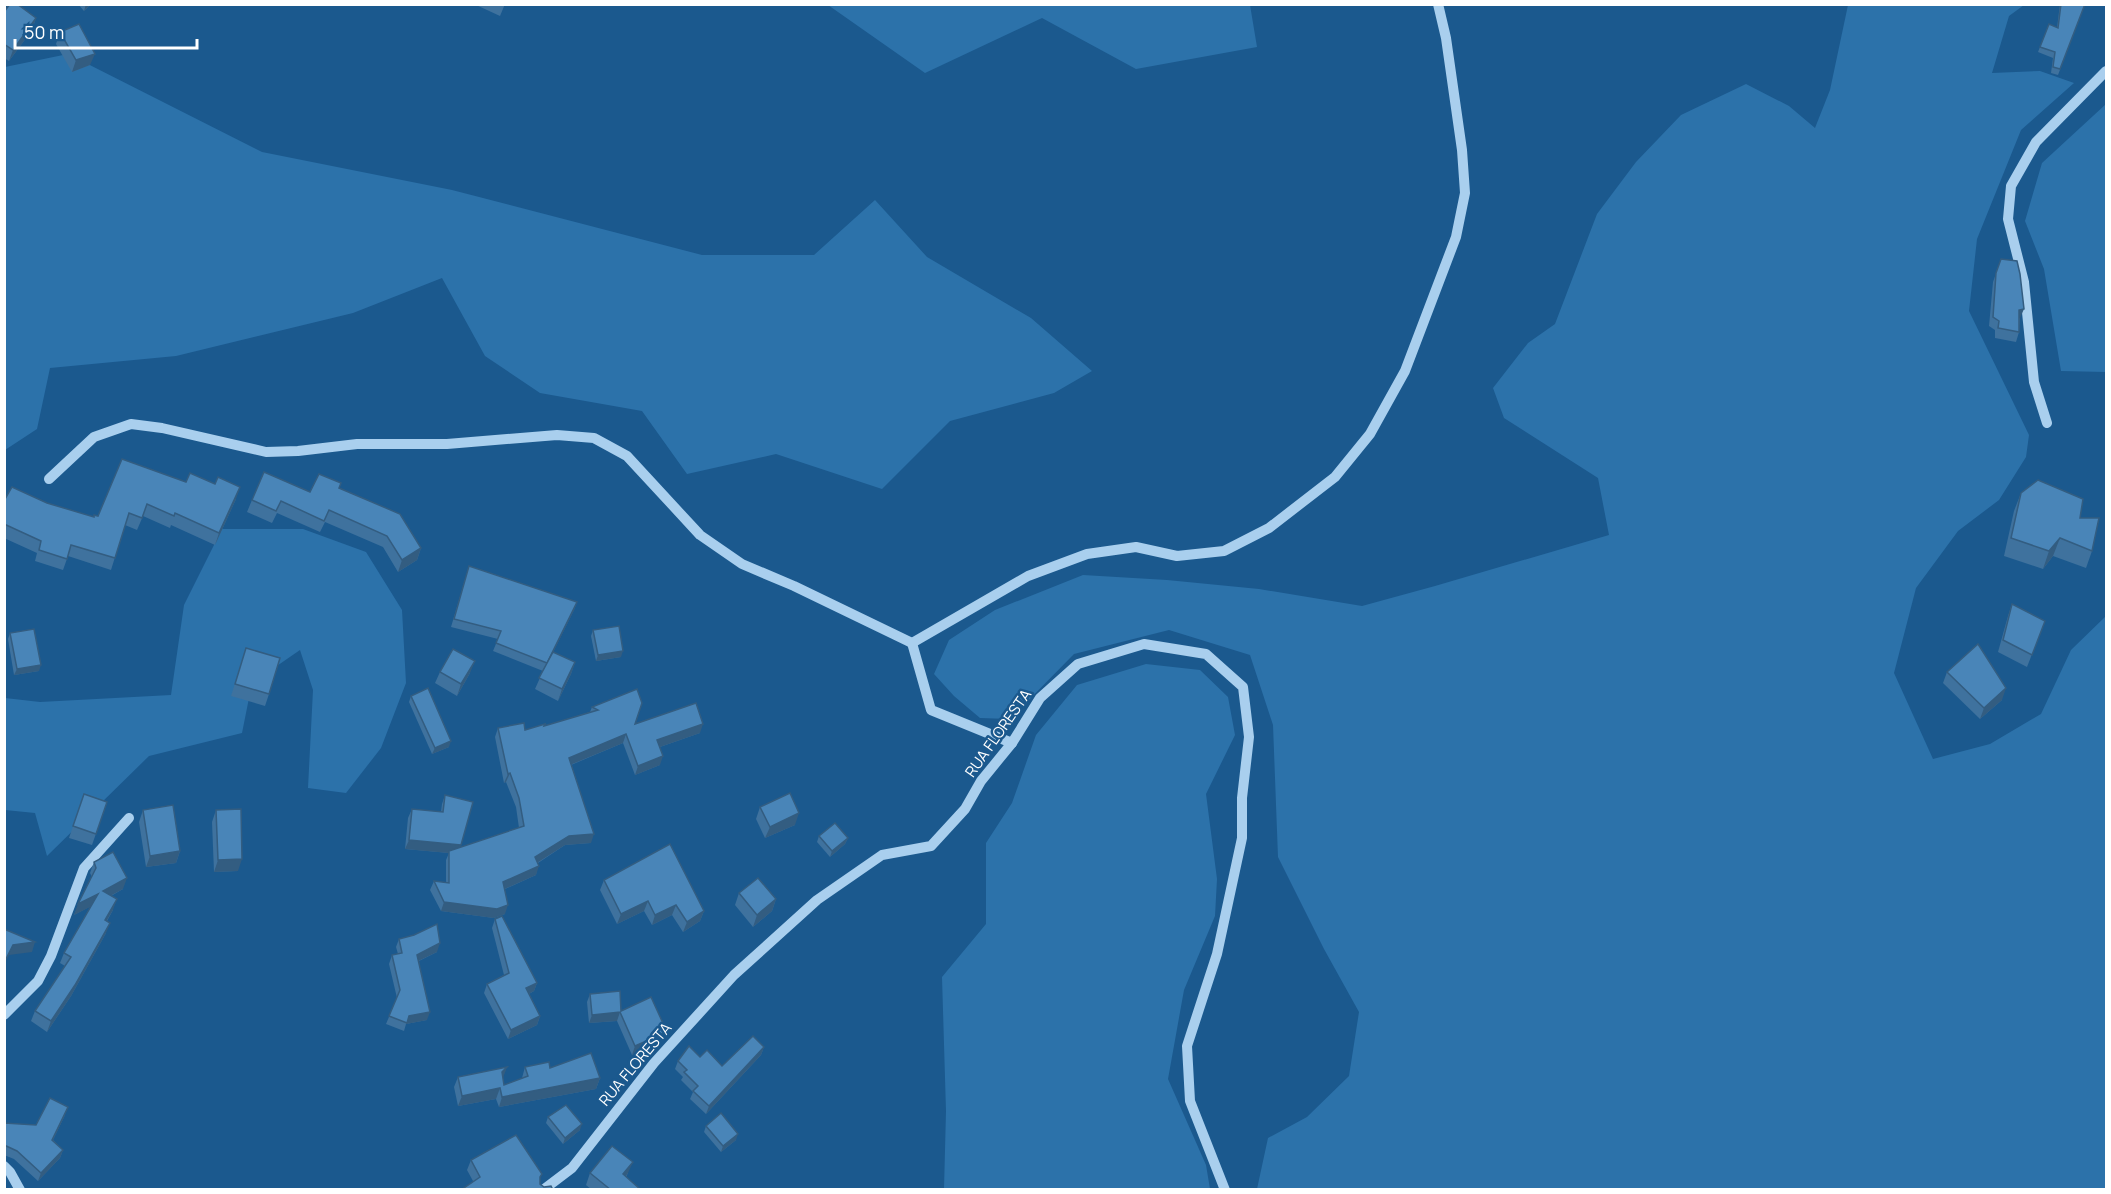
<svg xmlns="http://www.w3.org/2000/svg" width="2111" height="1194" viewBox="0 0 2111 1194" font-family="Manrope,sans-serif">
  <rect width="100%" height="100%" fill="#1b598e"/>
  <g fill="#2c72aa">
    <path d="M828 5H1250L1257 47 1136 69 1042 18 925 73Z"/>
    <path d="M1848 5H2024L2009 16 1992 73 2040 71 2074 83 2021 130 1977 239 1969 311 2029 435 2026 457 1999 500 1958 531 1916 588 1894 673 1933 759 1990 744 2041 714 2071 650 2106 616V1189H1257L1268 1138 1307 1117 1349 1076 1359 1012 1324 949 1278 857 1273 725 1250 655 1169 630 1074 654 1010 719 980 718 954 696 934 674 949 640 995 610 1083 575 1167 580 1259 589 1362 606 1435 586 1609 535 1598 478 1504 418 1493 388 1528 343 1555 324 1597 214 1636 162 1681 115 1746 84 1789 106 1815 128 1830 90Z"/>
    <path d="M68 54 262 152 452 190 702 255H814L875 200 927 257 1031 318 1092 371 1054 393 950 421 882 489 776 454 687 474 642 411 540 393 485 356 442 278 353 313 176 356 50 368 37 429 5 450V67Z"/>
    <path d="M2106 104V372L2061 371 2044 269 2025 221 2042 163Z"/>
    <path d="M222 529H303L366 552 402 610 406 683 381 748 346 793 308 788 313 690 300 650 252 683 242 733 149 756 47 856 35 813 5 810V698L40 702 171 695 184 605Z"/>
    <path d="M1146 664 1200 670 1228 697 1235 735 1206 794 1217 879 1215 916 1184 990 1168 1079 1206 1165 1210 1189H944L946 1111 942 977 986 924V843L1012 803 1036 735 1077 685Z"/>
  </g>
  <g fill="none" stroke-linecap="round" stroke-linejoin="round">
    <g stroke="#a9cfee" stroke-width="10">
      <path d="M2047 423 2034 382 2024 282 2008 219 2011 186 2036 142 2106 71"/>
      <path d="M49 479 94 437 131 424 162 428 266 452 298 451 357 444H447L557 435 594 438 627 456 700 535 742 564 794 586 912 643"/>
      <path d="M912 643 1028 576 1087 554 1136 547 1177 556 1224 551 1269 528 1335 477 1370 434 1405 371 1456 237 1465 193 1462 150 1446 38 1438 4"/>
      <path d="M912 643 931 710 1012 743"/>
      <path d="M4 1015 38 981 51 956 84 868 129 818"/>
      <path d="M4 1166 10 1172 20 1190"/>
      <path d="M543 1190 572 1168 654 1063 734 975 817 900 882 855 931 846 965 809 981 781 1012 743 1040 698 1078 664 1144 644 1206 654 1243 687 1249 737 1242 798V838L1217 954 1187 1046 1190 1101 1225 1190"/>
    </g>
  </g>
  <g fill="#3f729e">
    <path d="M78 4H91L84 11Z"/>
    <path d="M474 4H505L500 16Z"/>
    <path d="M2060 4H2085L2058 75 2051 73 2053 58 2038 52 2049 24 2057 28Z"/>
    <path d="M4 12 36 18 32 30 9 61 4 58Z"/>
    <path d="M60 32 90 65 72 72 56 44Z"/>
    <path d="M2001 259 2020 318 2019 332 2016 342 1995 338V330L1989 326 1993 282Z"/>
    <path d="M186 482 236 499 215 545 171 525 170 528 143 516 137 530 125 525 111 570 68 556 63 570 35 561 37 553 4 538V501L47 503 94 517Z"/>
    <path d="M339 488 421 548 417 560 398 572 383 547 325 522 320 532 277 513 272 523 247 512 252 500Z"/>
    <path d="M2021 493 2080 518 2092 551 2086 568 2053 556 2043 569 2004 556 2014 511Z"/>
    <path d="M469 566 577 602 574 610 553 652 575 662 571 674 558 701 535 689 543 671 493 651 498 639 451 627Z"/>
    <path d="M2012 604 2045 621 2027 667 1998 652 2008 616Z"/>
    <path d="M593 630 621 657 596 661 591 636Z"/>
    <path d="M10 633 39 671 14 675 8 639Z"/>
    <path d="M246 648 269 694 265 706 231 696Z"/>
    <path d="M440 672 470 673 457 696 435 683Z"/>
    <path d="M1947 672 2002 700 1980 719 1943 683Z"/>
    <path d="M411 696 449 747 432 754 409 702Z"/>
    <path d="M592 707 635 724 700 733 660 747V765L635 775 623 743 571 765 591 843 565 845 538 863 536 875 505 889V914L494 918 441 911 430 890 434 881 446 883V860L449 853 405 849 408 818 412 809 441 812 442 804 445 795 460 848 519 828 516 807 506 782 504 783 495 737 498 728 525 730 544 726 590 712Z"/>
    <path d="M84 794 107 802 92 845 69 838Z"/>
    <path d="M760 807 795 825 765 838 756 819Z"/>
    <path d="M143 810 180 851 176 863 146 867 139 822Z"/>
    <path d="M216 810 238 871 214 872 212 822Z"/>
    <path d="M819 836 848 838 845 844 830 857 817 842Z"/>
    <path d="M94 862 123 889 111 896 113 910 107 921 106 933 71 996 47 1032 31 1021 35 1011 65 966 60 963 64 953 91 906 74 915 92 877 90 873Z"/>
    <path d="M604 880 704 911 700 921 683 932 672 915 652 925 644 911 617 924 600 890Z"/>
    <path d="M739 893 776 899 772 911 753 927 735 905Z"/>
    <path d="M495 919 537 983 534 991 529 994 540 1016 537 1025 508 1039 484 993 487 984 504 975 492 928Z"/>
    <path d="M399 939 437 952 419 961 427 1020 406 1024 404 1031 386 1024 397 998 389 964 392 955 398 954 396 947Z"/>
    <path d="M590 994 621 1011 667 1032 664 1040 632 1055 617 1021 589 1023 587 1002Z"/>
    <path d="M764 1047 761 1055 706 1114 690 1099 693 1092 681 1080 683 1077 675 1069 678 1061 700 1057 722 1066Z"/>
    <path d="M525 1067 550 1068 600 1078 596 1089 499 1107 496 1099 458 1106 454 1087 458 1077 503 1078 504 1085 522 1078Z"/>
    <path d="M65 1115 53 1140 63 1150 60 1158 38 1181 14 1159 4 1155V1123L36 1125Z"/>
    <path d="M548 1117 580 1130 563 1144 546 1123Z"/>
    <path d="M706 1126 736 1140 721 1152 704 1132Z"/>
    <path d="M471 1160 540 1180V1184L544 1187 473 1181 467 1170Z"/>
    <path d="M590 1173H628L626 1177 641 1190H592L586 1185Z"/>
  </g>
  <g fill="#335d81">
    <path d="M86 4H91L84 11Z"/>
    <path d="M36 18 32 30 9 61 13 50Z"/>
    <path d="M95 54 90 65 72 72 76 60Z"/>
    <path d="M2024 309 2020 318 2016 320 2019 310Z"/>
    <path d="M240 487 236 499 215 545 219 533Z"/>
    <path d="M2060 538 2053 556 2043 569 2049 551Z"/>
    <path d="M421 548 417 560 398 572 402 560Z"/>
    <path d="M577 602 574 610 544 671 547 663Z"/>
    <path d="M623 651 621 657 596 661 598 655Z"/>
    <path d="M475 661 470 673 457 696 461 684Z"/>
    <path d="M575 662 571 674 558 701 562 689Z"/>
    <path d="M41 665 39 671 14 675 17 669Z"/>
    <path d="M2006 688 2002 700 1980 719 1984 708Z"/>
    <path d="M703 724 700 733 654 749 657 740Z"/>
    <path d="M626 734 623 743 565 767 569 758Z"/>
    <path d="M451 741 449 747 432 754 435 748Z"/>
    <path d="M663 756 660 765 635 775 638 766Z"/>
    <path d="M510 773 506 782 504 783 508 774Z"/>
    <path d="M799 813 795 825 765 838 770 827Z"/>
    <path d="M594 834 591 843 565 845 532 866 535 857 569 836Z"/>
    <path d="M848 838 845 844 830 857 832 851Z"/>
    <path d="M409 840 461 845 458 854 449 851V853L405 849Z"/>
    <path d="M180 851 176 863 146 867 150 856Z"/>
    <path d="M242 859 238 871 214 872 218 860Z"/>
    <path d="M539 866 536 875 500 891 503 882Z"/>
    <path d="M127 878 123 889 99 902 103 891Z"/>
    <path d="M98 894 94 905 74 915 78 904Z"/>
    <path d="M117 899 113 910 101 930 105 920Z"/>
    <path d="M776 899 772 911 753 927 757 915Z"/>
    <path d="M648 901 644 911 617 924 621 914Z"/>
    <path d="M444 902 508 905 505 914 494 918 441 911Z"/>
    <path d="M676 905 672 915 652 925 655 915Z"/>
    <path d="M704 911 700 921 683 932 687 922Z"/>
    <path d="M110 923 106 933 71 996 47 1032 51 1021Z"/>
    <path d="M35 942 32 952 9 955 4 965 13 945Z"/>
    <path d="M440 943 437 952 414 963 417 955Z"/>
    <path d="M537 983 534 991 523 997 526 988Z"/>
    <path d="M430 1012 427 1020 406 1024 409 1016Z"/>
    <path d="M620 1012 617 1021 589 1023 592 1015Z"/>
    <path d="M540 1016 537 1025 508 1039 511 1030Z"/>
    <path d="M667 1032 664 1040 632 1055 635 1046Z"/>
    <path d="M764 1047 761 1055 706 1114 709 1106Z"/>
    <path d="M507 1067 503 1078 498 1083 502 1072Z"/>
    <path d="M600 1078 596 1089 499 1107 502 1097Z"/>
    <path d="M500 1088 496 1099 458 1106 462 1096Z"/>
    <path d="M68 1107 65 1115 49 1148 52 1140Z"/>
    <path d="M582 1124 580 1130 563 1144 565 1138Z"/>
    <path d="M738 1134 736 1140 721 1152 723 1146Z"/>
    <path d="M63 1150 60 1158 38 1181 41 1173Z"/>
    <path d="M633 1162 628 1173 619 1186 623 1174Z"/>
  </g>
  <g fill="#4985b8" stroke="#335d81" stroke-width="1.5">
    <path d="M10 4H17L36 18 13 50 4 44V12Z"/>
    <path d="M2061 4H2085L2060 69 2053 67 2055 52 2040 47 2049 24 2058 28Z"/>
    <path d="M79 24 95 54 76 60 60 32Z"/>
    <path d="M2001 259 2017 261 2020 274 2024 309 2019 310V332L1998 328 1999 321 1993 317 1996 273Z"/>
    <path d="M122 459 186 482 190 473 215 484 218 477 240 487 219 533 175 513 174 516 147 504 142 518 129 513 115 558 71 545 67 559 39 550 41 541 4 524V501L12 487 47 503 94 517V515L98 516Z"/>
    <path d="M264 472 310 492 319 474 341 483 339 488 400 514 421 548 402 560 387 536 329 510 324 521 281 501 276 511 252 500Z"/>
    <path d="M2038 480 2083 499 2080 518H2099L2092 551 2060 538 2049 551 2011 538 2021 493Z"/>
    <path d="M469 566 577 602 547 663 496 643 501 631 454 619Z"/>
    <path d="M2012 604 2045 621 2032 655 2003 640Z"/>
    <path d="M619 626 623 651 598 655 593 630Z"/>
    <path d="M34 629 41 665 17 669 10 633Z"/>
    <path d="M1978 644 2006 688 1984 708 1947 672Z"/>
    <path d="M246 648 280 658 269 694 235 684Z"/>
    <path d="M453 649 475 661 461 684 440 672Z"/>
    <path d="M553 652 575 662 562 689 539 678Z"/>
    <path d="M428 688 451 741 435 748 411 696Z"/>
    <path d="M637 689 642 703 635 724 696 703 703 724 657 740 663 756 638 766 626 734 569 758 594 834 569 836 535 857 539 866 503 882 508 905 497 909 444 902 434 881 449 883V851L524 826 519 798 510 773 508 774 498 728 524 723 525 730 545 724 544 726 598 710 592 707Z"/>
    <path d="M790 793 799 813 770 827 760 807Z"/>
    <path d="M84 794 107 802 96 834 73 826Z"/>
    <path d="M445 795 473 802 461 845 409 840 412 809 443 812Z"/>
    <path d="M173 805 180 851 150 856 143 810Z"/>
    <path d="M241 809 242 859 218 860 216 810Z"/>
    <path d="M835 823 848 838 832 851 819 836Z"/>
    <path d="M670 844 704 911 687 922 676 905 655 915 648 901 621 914 604 880Z"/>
    <path d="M113 852 127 878 103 891 117 899 105 920 110 923 75 985 51 1021 35 1011 71 957 64 953 98 894 78 904 96 868 94 862Z"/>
    <path d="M758 878 776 899 757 915 739 893Z"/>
    <path d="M502 916 537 983 526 988 540 1016 511 1030 487 984 509 973 495 919Z"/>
    <path d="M437 924 440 943 417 955 430 1012 409 1016 407 1023 389 1016 400 990 392 955 402 953 399 939 414 935Z"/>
    <path d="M4 929 35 942 13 945 4 963Z"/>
    <path d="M620 991 621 1011 651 997 667 1032 635 1046 620 1012 592 1015 590 994Z"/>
    <path d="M753 1036 764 1047 709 1106 693 1091 698 1086 684 1072 687 1070 678 1061 689 1046 700 1057 707 1050 722 1066Z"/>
    <path d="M591 1053 600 1078 502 1097 500 1088 462 1096 458 1077 507 1067 502 1072 504 1085 528 1076 525 1067 549 1062 550 1068Z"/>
    <path d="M50 1098 68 1107 52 1140 63 1150 41 1173 17 1151 4 1145V1123L36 1125Z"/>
    <path d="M566 1105 582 1124 565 1138 548 1117Z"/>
    <path d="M721 1113 738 1134 723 1146 706 1126Z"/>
    <path d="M516 1135 542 1174 540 1177V1184L544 1187 551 1186 553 1190H461L480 1177 471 1160Z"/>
    <path d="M612 1146 633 1162 623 1174 641 1190H611L590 1173Z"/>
  </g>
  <g text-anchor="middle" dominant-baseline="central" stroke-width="5" stroke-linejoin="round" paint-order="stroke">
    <g font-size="15" fill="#fff" stroke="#1b598e">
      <text transform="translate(998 733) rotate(-55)">RUA FLORESTA</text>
      <text transform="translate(635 1064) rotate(-50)">RUA FLORESTA</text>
    </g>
  </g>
  <rect width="2111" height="1194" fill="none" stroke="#ffffff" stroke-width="12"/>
  <path d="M15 39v9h182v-9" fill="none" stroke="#ffffff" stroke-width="3"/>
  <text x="24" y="39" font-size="18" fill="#ffffff" stroke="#1b598e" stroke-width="4.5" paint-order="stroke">50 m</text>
</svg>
